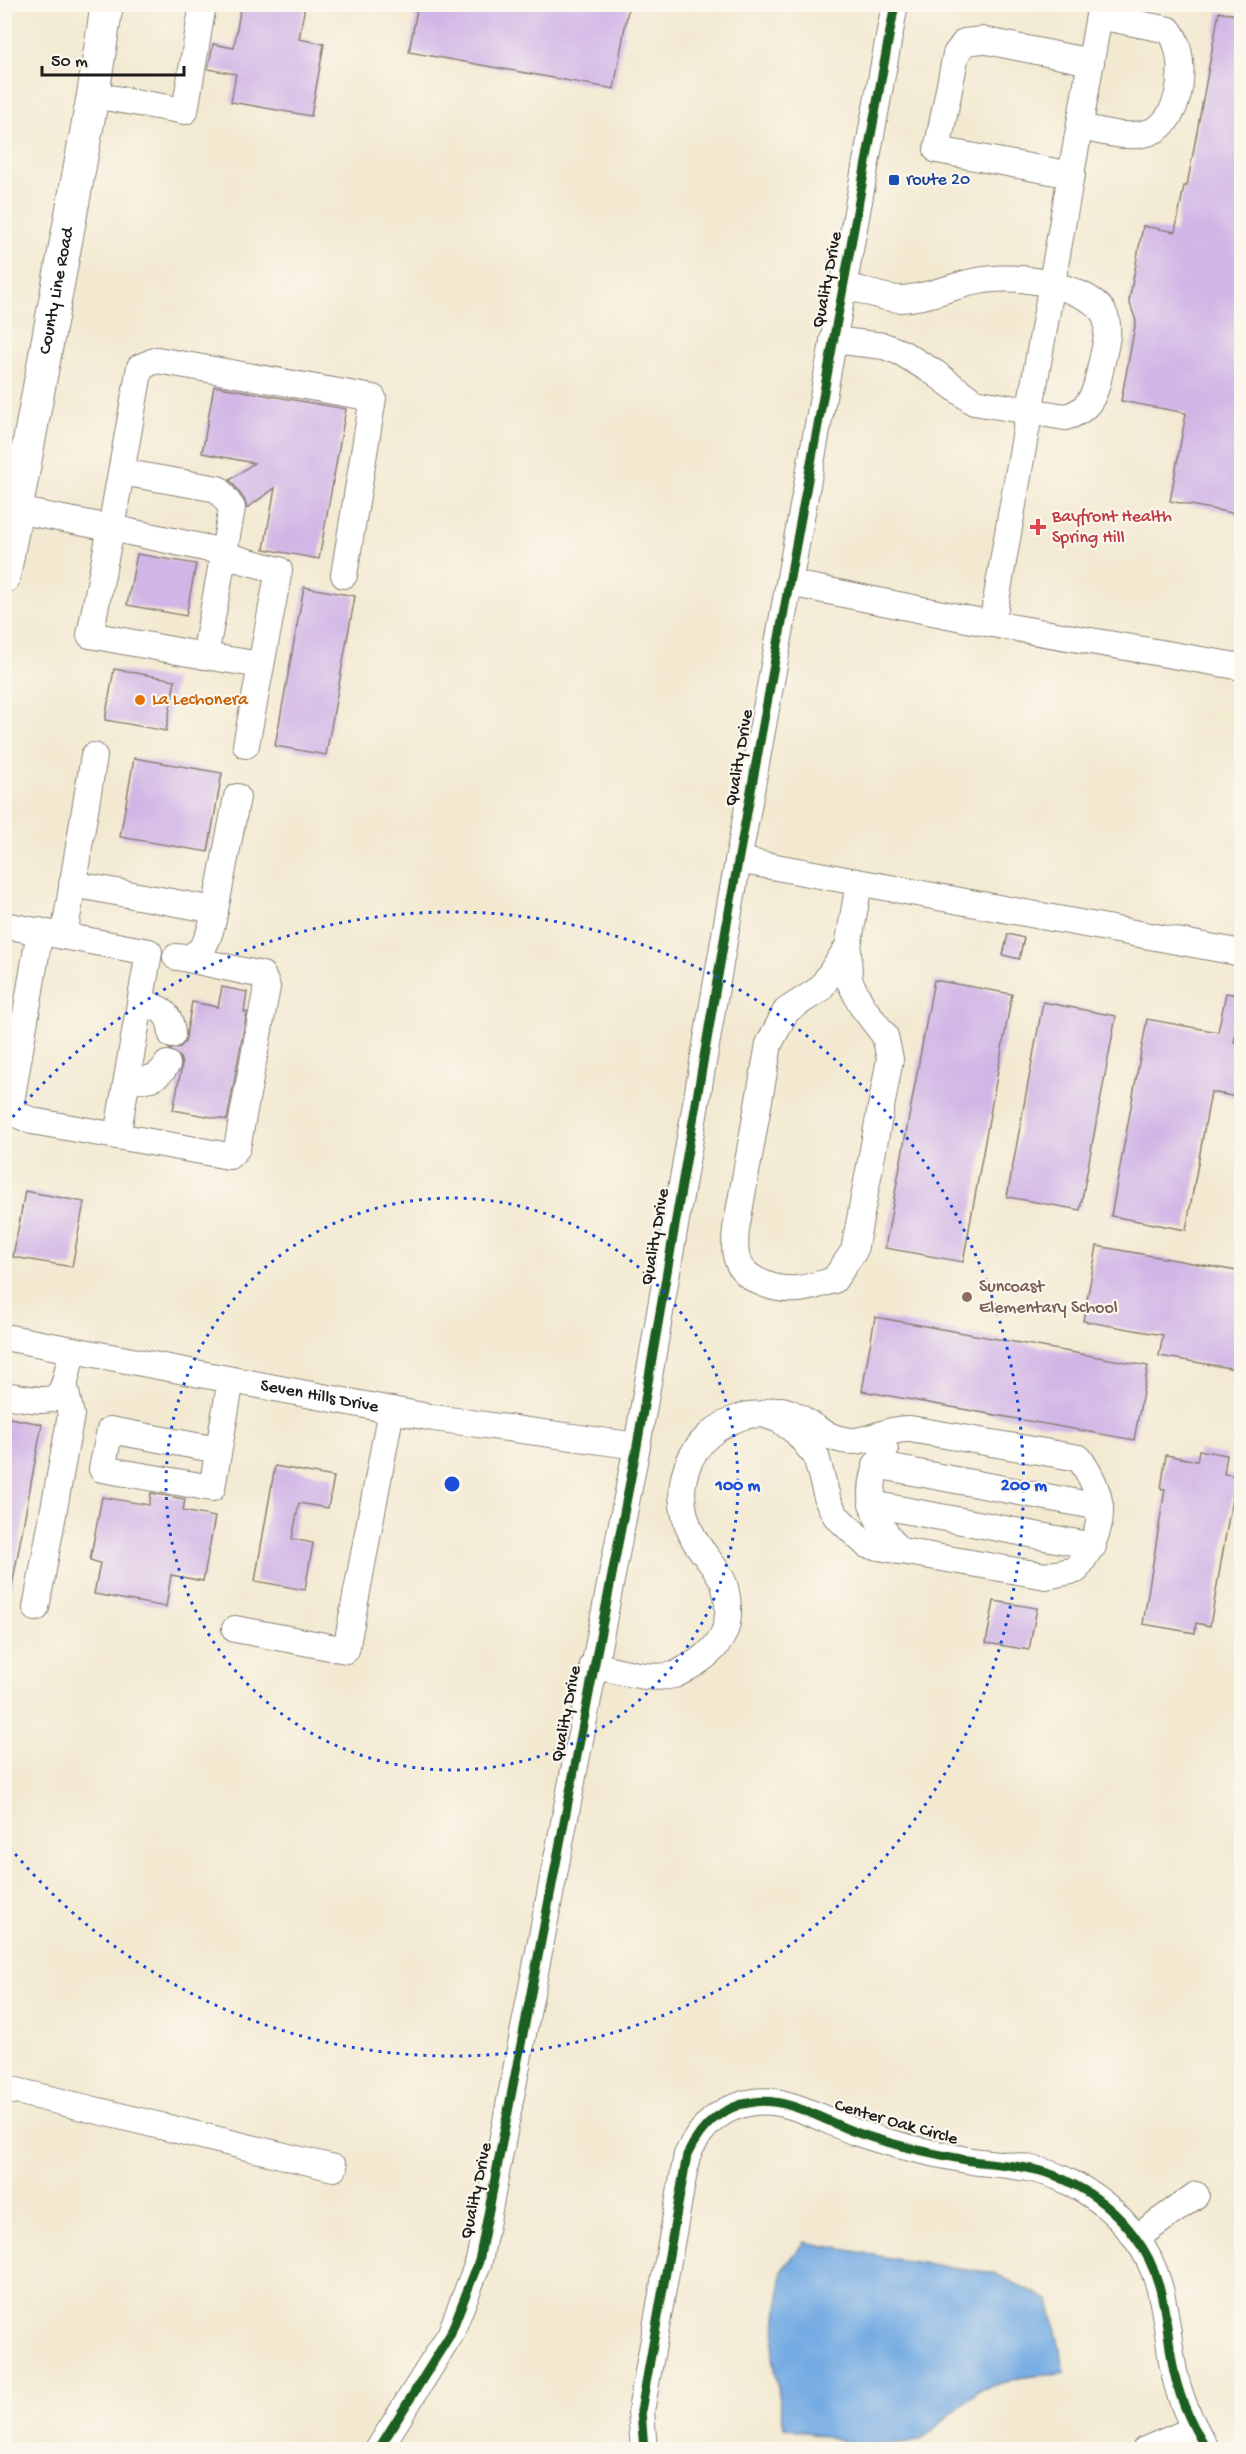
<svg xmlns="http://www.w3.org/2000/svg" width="1246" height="2454" viewBox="0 0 1246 2454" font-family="'Gochi Hand',sans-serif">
  <rect width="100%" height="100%" fill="#fbf7ec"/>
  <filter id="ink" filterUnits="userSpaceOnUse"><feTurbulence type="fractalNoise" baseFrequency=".0167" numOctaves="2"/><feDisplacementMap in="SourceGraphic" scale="12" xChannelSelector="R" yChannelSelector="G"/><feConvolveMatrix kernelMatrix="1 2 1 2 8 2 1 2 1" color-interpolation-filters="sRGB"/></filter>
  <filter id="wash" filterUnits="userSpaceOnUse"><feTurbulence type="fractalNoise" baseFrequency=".008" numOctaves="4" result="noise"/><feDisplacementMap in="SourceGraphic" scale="24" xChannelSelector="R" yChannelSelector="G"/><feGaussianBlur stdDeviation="1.35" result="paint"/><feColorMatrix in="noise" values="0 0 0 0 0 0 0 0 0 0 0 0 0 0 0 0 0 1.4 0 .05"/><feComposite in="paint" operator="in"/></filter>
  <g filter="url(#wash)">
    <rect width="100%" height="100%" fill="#f3e9d1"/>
    <path fill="#75abe3" stroke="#486480" stroke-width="1.5" d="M805 2242 900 2260 994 2273 1049 2300 1065 2372 1018 2378 979 2390 920 2441 867 2446 784 2427 773 2356 782 2270Z"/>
    <g id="blocks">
      <g fill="#d1b5e6">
        <path d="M241 4 305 6 299 39 324 44 311 116 231 102 236 74 208 69 213 44 234 48Z"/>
        <path d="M418 4H629L614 89 409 52Z"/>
        <path d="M1219 12 1242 16V515L1170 501 1186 413 1121 401 1136 321 1129 301 1143 226 1175 232 1184 186H1187Z"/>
        <path d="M214 386 346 409 319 559 264 549 275 488 247 508 244 499 230 480 254 463 202 453Z"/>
        <path d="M137 554 196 564 186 616 127 605Z"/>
        <path d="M304 587 355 596 326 755 275 746Z"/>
        <path d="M114 669 175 680 166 731 105 720Z"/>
        <path d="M134 758 222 773 208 852 120 837Z"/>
        <path d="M1008 934 1024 938 1019 959 1003 955Z"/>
        <path d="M934 980 1012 994 963 1262 885 1248Z"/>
        <path d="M222 987 247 992 244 1012H247L227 1120 173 1110 182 1065 180 1057 169 1049 180 1047 185 1042 192 1002 218 1007Z"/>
        <path d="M1226 993 1242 996 1234 1043 1242 1044V1098L1211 1092 1186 1230 1111 1216 1147 1019 1218 1032Z"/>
        <path d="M1043 1002 1116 1016 1080 1210 1007 1197Z"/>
        <path d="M25 1191 84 1202 72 1267 13 1257Z"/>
        <path d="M1097 1246 1242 1272V1370L1159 1356 1163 1335 1083 1321Z"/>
        <path d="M875 1317 1148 1366 1134 1440 862 1391Z"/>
        <path d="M4 1417 42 1424 12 1586 4 1585Z"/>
        <path d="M1199 1450 1227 1455 1224 1474 1236 1476 1210 1626 1196 1623 1195 1633 1143 1624 1165 1489H1161L1166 1455 1197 1461Z"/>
        <path d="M275 1466 334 1477 328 1508 299 1503 292 1539 313 1543 305 1590 255 1581Z"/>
        <path d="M151 1493 185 1499 183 1511 215 1517 203 1581 171 1575 166 1607 94 1594 100 1563 90 1560 102 1497 149 1505Z"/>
        <path d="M994 1601 1037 1608 1029 1650 986 1643Z"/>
      </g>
    </g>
  </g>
  <g filter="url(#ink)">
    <use href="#blocks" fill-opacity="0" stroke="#888276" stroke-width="1.5"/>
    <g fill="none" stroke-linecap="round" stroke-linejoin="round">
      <g stroke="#888276" stroke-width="28">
        <g id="minor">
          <path d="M93 95 185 111 203 4"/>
          <path d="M1080 127C1102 131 1128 140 1150 132 1183 121 1189 55 1169 30L1099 16"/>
          <path d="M1072 175 937 150 956 54 965 42 982 40 1091 62"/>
          <path d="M833 340 884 346 902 353 935 373 974 402 1065 417C1087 412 1095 397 1099 375 1109 327 1120 308 1067 289 1035 278 1001 275 968 283 946 289 924 298 901 299 883 299 861 289 843 285"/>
          <path d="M121 472 218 489 232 508 224 552 111 528 90 635 205 656 224 552 234 558 279 570 246 745"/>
          <path d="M16 510 111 528 140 367 157 360 373 398 344 575"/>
          <path d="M789 583 992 624 1242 667"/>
          <path d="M992 624 1101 4"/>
          <path d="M205 656 261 665"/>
          <path d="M738 860 1242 953"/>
          <path d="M72 884 215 910C211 932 205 962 176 957"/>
          <path d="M215 910 237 797"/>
          <path d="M4 925 149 952 117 1136 32 1121 14 1113 11 1102 40 931"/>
          <path d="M64 936 94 756"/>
          <path d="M848 947 849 980 862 1006 885 1036 890 1059 854 1251 834 1280C823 1283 810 1288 798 1289 778 1291 747 1282 738 1262 734 1252 735 1240 736 1229L769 1044 786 1011 820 989Z"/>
          <path d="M848 947 859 883"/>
          <path d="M141 1003C161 1007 171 1013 172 1035"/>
          <path d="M128 1079C146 1080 157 1081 167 1064"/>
          <path d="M117 1136 229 1156 237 1148 267 987 262 975 184 958"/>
          <path id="s1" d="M4 1337 434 1418 637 1446"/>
          <path d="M4 1395C61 1404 61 1407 72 1350"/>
          <path d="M218 1450 110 1430 102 1469 212 1488 231 1380"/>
          <path d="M885 1450C862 1489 871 1518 899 1551"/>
          <path d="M876 1465 1100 1507"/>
          <path d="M872 1504 1093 1546"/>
          <path d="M36 1608 71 1415 65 1388"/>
          <path d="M235 1629 346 1650 391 1410"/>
          <path d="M593 1665C618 1670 649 1681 674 1675 680 1673 688 1667 694 1664 727 1644 734 1619 724 1584 720 1571 701 1552 694 1539 667 1487 688 1434 744 1416 750 1414 756 1415 762 1414 768 1413 774 1409 780 1410 804 1413 818 1438 849 1441 871 1442 887 1428 910 1429L1079 1458C1109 1500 1106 1529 1076 1570L1046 1576 867 1545 836 1516 828 1501 816 1456 797 1433 780 1420 763 1414"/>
          <path d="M4 2088 334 2168"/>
          <path d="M1136 2238 1196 2195"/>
          <path d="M378 2450 450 2335 479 2261 637 1446 731 900 895 4"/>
          <path d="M644 2450 641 2411 687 2155C701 2126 721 2106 754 2102 789 2097 826 2122 858 2133 895 2146 934 2154 972 2161 1003 2165 1037 2166 1065 2180 1093 2193 1117 2212 1135 2237 1164 2274 1165 2317 1172 2361 1177 2393 1190 2423 1207 2450"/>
          <path d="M1145 2450 1195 2429"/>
        </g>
      </g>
      <g stroke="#888276" stroke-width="34">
        <g id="major">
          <path id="s2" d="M4 577 93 95 107 4"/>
        </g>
      </g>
      <use href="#minor" stroke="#fff" stroke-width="26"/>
      <use href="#major" stroke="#fff" stroke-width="32"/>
      <g stroke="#fbf7ec" stroke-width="13">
        <g id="cycleway">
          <path d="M378 2450 450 2335 479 2261 637 1446 731 900 895 4"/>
          <path d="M644 2450 641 2411 687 2155C701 2126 721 2106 754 2102 789 2097 826 2122 858 2133 895 2146 934 2154 972 2161 1003 2165 1037 2166 1065 2180 1093 2193 1117 2212 1135 2237 1164 2274 1165 2317 1172 2361 1177 2393 1190 2423 1207 2450"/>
        </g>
      </g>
      <use href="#cycleway" stroke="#1b5e20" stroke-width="9"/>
    </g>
  </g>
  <g fill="none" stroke="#1d4ed8" stroke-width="3" stroke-dasharray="3 6">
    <circle cx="452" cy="1484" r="286"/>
    <path d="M7 1124A572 572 0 1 1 7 1844"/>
  </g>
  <rect fill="#1a4fb4" stroke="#fbf7ec" stroke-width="2" x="888" y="174" width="12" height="12" rx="3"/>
  <path fill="#e0444e" stroke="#fbf7ec" stroke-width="2" d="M1035 518h6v6h6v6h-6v6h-6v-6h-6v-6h6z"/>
  <circle fill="#e8710a" stroke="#fbf7ec" stroke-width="2" cx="140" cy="700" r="6"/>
  <circle fill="#8d6e63" stroke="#fbf7ec" stroke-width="2" cx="967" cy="1297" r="6"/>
  <g text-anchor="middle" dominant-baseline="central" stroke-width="4.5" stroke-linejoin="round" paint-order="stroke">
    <g font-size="18" fill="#164399" stroke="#fbf7ec" text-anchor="start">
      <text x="906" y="180">route 20</text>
    </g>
    <g font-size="18" fill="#1c1c1c" stroke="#fbf7ec">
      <text transform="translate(828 280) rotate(-79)">Quality Drive</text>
      <text stroke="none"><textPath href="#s2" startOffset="291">County Line Road</textPath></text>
      <text transform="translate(740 758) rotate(-80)">Quality Drive</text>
      <text transform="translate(656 1237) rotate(-80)">Quality Drive</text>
      <text stroke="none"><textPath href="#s1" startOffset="321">Seven Hills Drive</textPath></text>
      <text transform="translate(567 1714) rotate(-79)">Quality Drive</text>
      <text transform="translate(896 2123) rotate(16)">Center Oak Circle</text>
      <text transform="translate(477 2191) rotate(-78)">Quality Drive</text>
    </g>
    <g font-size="18" fill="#be3a42" stroke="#fbf7ec" text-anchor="start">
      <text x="1052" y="517">Bayfront Health<tspan x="1052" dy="21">Spring Hill</tspan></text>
    </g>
    <g font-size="18" fill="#c56008" stroke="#fbf7ec" text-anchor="start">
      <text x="152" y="700">La Lechonera</text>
    </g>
    <g font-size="18" fill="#785e54" stroke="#fbf7ec" text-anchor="start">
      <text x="979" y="1287">Suncoast<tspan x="979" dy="21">Elementary School</tspan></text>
    </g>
  </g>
  <circle cx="452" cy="1484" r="9" fill="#1d4ed8" stroke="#fbf7ec" stroke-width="3"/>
  <g font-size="18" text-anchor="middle" font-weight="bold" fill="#1d4ed8" stroke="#fbf7ec" stroke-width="4.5" stroke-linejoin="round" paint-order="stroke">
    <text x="738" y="1490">100 m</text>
    <text x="1024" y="1490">200 m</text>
  </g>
  <rect width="1246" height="2454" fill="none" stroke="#fbf7ec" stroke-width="24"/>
  <path d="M42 66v9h142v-9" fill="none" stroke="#1c1c1c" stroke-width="3"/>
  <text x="51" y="66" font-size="18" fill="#1c1c1c" stroke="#fbf7ec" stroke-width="4.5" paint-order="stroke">50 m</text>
</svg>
